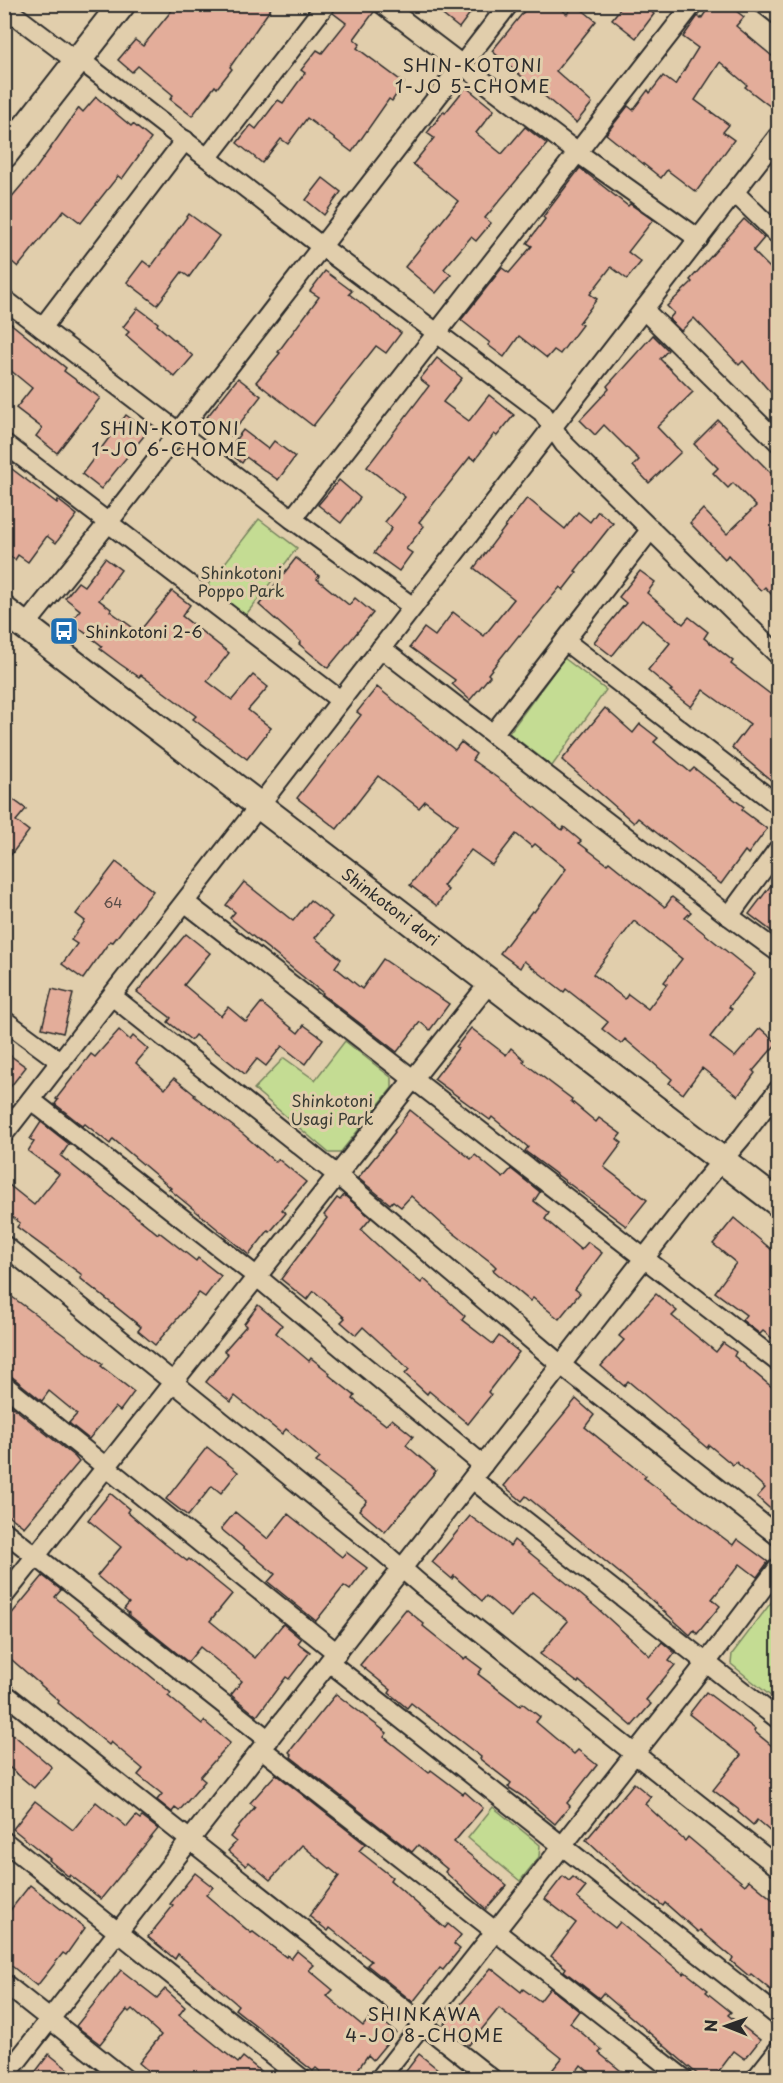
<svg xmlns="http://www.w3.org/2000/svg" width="783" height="2083" viewBox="0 0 783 2083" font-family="'Playpen Sans',sans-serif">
  <rect width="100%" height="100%" fill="#e1ceac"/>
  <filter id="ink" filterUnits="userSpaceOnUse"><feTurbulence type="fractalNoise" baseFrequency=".0167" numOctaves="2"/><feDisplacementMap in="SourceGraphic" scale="12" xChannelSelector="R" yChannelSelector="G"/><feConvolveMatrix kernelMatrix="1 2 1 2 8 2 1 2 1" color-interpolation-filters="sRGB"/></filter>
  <g filter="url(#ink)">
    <g fill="#c4dc93" stroke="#78845f" stroke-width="1.5">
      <path d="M259 519 297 548 245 616 207 586Z"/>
      <path d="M564 658 606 690 552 766 509 733Z"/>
      <path d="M345 1041 392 1078V1088L340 1153H329L254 1089 284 1058 315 1080Z"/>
      <path d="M773 1600 778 1604V1702L731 1664 732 1654Z"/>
      <path d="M493 1807 540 1845 539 1857 520 1881 468 1838Z"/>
    </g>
    <g fill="#e3ad9a" stroke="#2b2b2b" stroke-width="1.5" fill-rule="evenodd">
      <path d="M177 4H274L230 67 232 69 217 88 215 86 192 116 170 99 173 95 138 66 132 72 118 60 135 40 143 46Z"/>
      <path d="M337 4H371L374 12 354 39 360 44 357 48 404 83 392 101 389 99 352 152 307 118 288 144 281 139 262 163 237 143 251 125 256 129 278 100 283 103 305 73 301 70 317 50 322 53 346 23 333 13Z"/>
      <path d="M429 4H477L459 28Z"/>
      <path d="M530 4H555L567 14 575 4 596 21 556 71 592 103 576 123 492 51Z"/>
      <path d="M624 4H642L654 14 636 38 612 19Z"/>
      <path d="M711 4H727L744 17 736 26 778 61V97L771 107 745 87 747 85 720 62 695 100 729 125 723 132 734 140 696 192 667 170 661 178 606 134 628 106 633 110 648 90 650 93 663 76 675 85 698 48 683 37 698 16 701 19Z"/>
      <path d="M466 87 494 110 476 133 502 154 525 127 547 144 485 218 491 223 476 241 471 237 444 269 451 275 436 293 405 267 458 201 413 164 434 138 427 133 444 111 445 113Z"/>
      <path d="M96 97 131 126 133 124 151 139 122 179 118 176 81 223 64 210 18 267 4 255V206L37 167 79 108 83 112Z"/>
      <path d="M580 168 628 206 630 204 653 220 628 252 641 262 627 279 611 267 590 294 597 299 579 323 582 325 560 354 554 350 547 358 519 336 504 357 488 345 490 343 461 320 502 268 509 273 532 246 527 243 545 219 543 217Z"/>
      <path d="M323 178 341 192 324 215 306 200Z"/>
      <path d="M189 214 219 236 189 277 182 272 157 305 127 282 143 261 151 267Z"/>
      <path d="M744 219 764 238 753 251 778 276V401L743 361 739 365 694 318 681 331 669 319 674 313 667 306 692 282 690 280Z"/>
      <path d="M325 271 352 291 349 294 401 333 386 353 376 346 313 426 256 382 280 353 278 352 319 297 310 291Z"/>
      <path d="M138 308 158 323 157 325 193 356 175 377 126 335 129 332 123 327Z"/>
      <path d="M4 318 66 368 64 371 100 398 57 453 36 436 42 428 16 408 32 388 4 365Z"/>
      <path d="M653 335 668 350 660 359 693 392 657 427 681 452 649 483 633 466 639 460 604 425 595 435 580 420 609 389 607 386Z"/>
      <path d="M437 358 462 378 443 402 469 421 489 395 514 415 497 436 494 434 475 460 470 457 419 522 424 526 406 549 412 553 399 571 374 553 392 528 385 522 405 497 367 467 429 386 420 379Z"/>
      <path d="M238 378 261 396 230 436 207 417Z"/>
      <path d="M126 415 148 431 101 489 82 474Z"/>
      <path d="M718 420 778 480V602L765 587 761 591 728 555 725 559 690 523 703 509 727 534 756 506 733 483 728 488 713 473 718 468 694 444Z"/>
      <path d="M243 430 268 449 274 441 295 457 278 480 246 457 242 463 227 451Z"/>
      <path d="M4 463 57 503 58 500 77 515 56 543 47 536 28 562 18 555 15 560 4 552Z"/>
      <path d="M339 480 360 498 341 523 318 505Z"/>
      <path d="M527 498 565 529 578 512 590 522 598 511 613 523 575 571 577 572 563 590 560 587 520 636 519 635 488 674 490 676 470 700 452 684 455 680 410 647 424 628 435 636 453 612 484 636 514 599 474 568Z"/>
      <path d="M105 558 121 570 99 600 111 609 110 611 139 632 172 591 190 605 182 616 229 653 207 681 232 700 253 675 268 687 248 710 271 728 247 759 193 719 196 716 141 675 139 677 120 664 100 649 102 646 71 622 80 610 65 598 78 582 84 586Z"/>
      <path d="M296 558 319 576 317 579 349 605 355 598 373 613 328 668 299 644 301 642 259 605Z"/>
      <path d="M640 571 655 582 647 593 683 624 689 617 708 632 704 638 733 661 731 664 778 700V786L732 748 750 724 703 690 691 707 670 691 672 690 648 670 670 643 642 619 612 656 594 642 626 603 619 597Z"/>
      <path d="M377 687 455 750 461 742 476 754 472 760 509 786 562 830 564 827 581 841 579 843 607 864 609 862 665 907 672 897 691 912 685 918 755 974 729 1007 732 1009 710 1037 735 1057 760 1028 777 1043 753 1071 755 1073 738 1096 702 1068 683 1094 669 1083 672 1079 625 1039 621 1044 602 1029 608 1022 566 989 564 992 524 961 520 968 500 953 532 911 534 912 566 869 535 844 532 847 516 834 492 865 471 850 443 886 448 890 437 906 410 885 457 825 425 801 419 808 378 776 337 829 297 798 361 715 357 712ZM634 921 682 959 664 982 667 984 648 1009 628 994 625 999 593 974Z"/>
      <path d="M605 708 633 733 640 724 658 738 654 742 690 772 694 768 744 807 742 810 767 829 748 854 745 851 721 884 638 818 634 823 562 760Z"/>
      <path d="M4 793 26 809 16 821 29 831 4 864Z"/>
      <path d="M116 862 153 891 113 942 110 941 83 979 62 964 77 944 71 940 85 921 76 914Z"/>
      <path d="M778 876V936L749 914Z"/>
      <path d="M244 882 293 921 310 900 332 917 315 938 341 959 335 967 362 989 383 959 449 1004 430 1030 420 1022 397 1052 322 994 323 993 230 918 235 912 226 905Z"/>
      <path d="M186 934 210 953 184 985 221 1016 228 1007 246 1022 261 1003 298 1033 304 1025 323 1039 305 1064 282 1046 266 1066 257 1059 245 1074 195 1035 191 1040 168 1022 171 1018 137 992Z"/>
      <path d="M52 989 73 994 63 1033 42 1028Z"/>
      <path d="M471 1028 506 1055 511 1048 525 1060 523 1062 572 1099 571 1101 596 1122 599 1118 621 1134 617 1139 622 1143 604 1167 647 1200 626 1226 525 1151 528 1147 492 1117 490 1120 434 1079 458 1048 456 1047Z"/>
      <path d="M119 1030 130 1040 133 1036 148 1049 136 1063 165 1089 174 1078 195 1095 194 1096 243 1134 275 1162 278 1159 306 1182 282 1210 286 1213 270 1232 268 1231 249 1255 169 1189 171 1188 113 1139 110 1144 85 1124 83 1126 55 1104 58 1100 56 1099 91 1054 95 1057Z"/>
      <path d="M4 1051 26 1067 4 1095Z"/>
      <path d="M410 1110 471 1159 475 1155 503 1178 511 1169 540 1192 534 1201 549 1213 545 1219 581 1250 588 1242 602 1253 575 1289 580 1293 559 1319 533 1298 530 1301 493 1270 496 1267 492 1263 442 1224 411 1196 401 1207 393 1201 390 1204 358 1178 395 1132 394 1131Z"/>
      <path d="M41 1122 69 1144 61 1156 158 1234 159 1232 196 1261 198 1258 221 1276 205 1297 199 1293 155 1345 138 1331 141 1327 80 1278 82 1275 17 1227 20 1223 4 1210V1181L34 1205 59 1174 28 1151 34 1142 30 1139Z"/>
      <path d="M344 1195 371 1218 361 1230 386 1253 421 1283 424 1279 465 1316 462 1320 493 1344 499 1336 519 1352 488 1392 491 1395 468 1424 429 1391 427 1394 405 1374 409 1369 363 1327 356 1335 341 1322 345 1318 314 1291 307 1300 281 1279 327 1218 324 1215 337 1198 340 1200Z"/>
      <path d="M734 1218 778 1255V1343L763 1331 760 1334 742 1320 746 1315 715 1292 736 1263 713 1244Z"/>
      <path d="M4 1291 103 1364 101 1366 134 1392 120 1411 115 1407 89 1439 69 1423 77 1414 49 1391 42 1401 11 1376 4 1374Z"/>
      <path d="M656 1294 677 1311 672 1316 716 1352 723 1343 736 1352 734 1356 778 1392V1516L757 1497 765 1488 736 1462 733 1465 709 1445 707 1448 628 1381 624 1386 601 1366 624 1340 619 1336Z"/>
      <path d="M258 1305 282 1325 276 1333 309 1361 311 1358 330 1373 329 1375 355 1396 353 1399 386 1425 392 1419 413 1436 406 1445 436 1471 385 1532 359 1510 367 1501 316 1462 320 1458 286 1429 282 1434 235 1396 231 1402 206 1382 228 1354 224 1351 246 1326 244 1324Z"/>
      <path d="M576 1399 594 1415 585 1427 646 1476 644 1478 733 1545 737 1539 768 1562 757 1577 740 1564 712 1599 720 1606 697 1634 694 1630 690 1635 645 1594 526 1496 522 1501 504 1486Z"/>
      <path d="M4 1400 75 1457 79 1462 24 1527 4 1512Z"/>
      <path d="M207 1447 238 1472 221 1493 212 1486 188 1516 166 1499Z"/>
      <path d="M110 1493 129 1509 127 1512 165 1544 187 1561 189 1559 232 1594 210 1621 255 1658 283 1624 301 1639 298 1643 310 1652 289 1679 286 1677 257 1716 231 1695 242 1681 200 1647 188 1662 128 1614 129 1613 124 1609 129 1603 97 1576 121 1547 88 1520Z"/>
      <path d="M235 1512 268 1539 288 1514 342 1557 346 1552 367 1568 350 1590 344 1586 316 1621 268 1582 275 1574 221 1529Z"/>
      <path d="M470 1516 510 1546 514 1540 597 1608 650 1656 662 1642 675 1653 669 1661 675 1665 646 1700 651 1704 632 1726 579 1681 578 1683 540 1654 568 1621 532 1592 511 1617 486 1596 482 1601 454 1576 452 1579 432 1562Z"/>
      <path d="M43 1576 61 1590 55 1597 171 1693 168 1696 202 1724 204 1721 230 1743 200 1777 205 1781 179 1811 175 1808 172 1812 157 1800 162 1794 138 1775 143 1769 111 1742 109 1745 58 1703 59 1701 4 1653V1623Z"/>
      <path d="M406 1609 424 1624 423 1626 464 1659 466 1657 482 1669 478 1674 520 1706 522 1703 540 1717 536 1722 574 1754 578 1750 597 1765 567 1803 570 1806 555 1824 522 1796 508 1787 511 1783 480 1759 481 1757 411 1703 407 1708 389 1693 391 1690 360 1665Z"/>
      <path d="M706 1692 755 1729 754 1731 778 1751V1838L757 1820 753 1825 738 1812 739 1810 713 1790 741 1755 689 1714Z"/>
      <path d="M336 1694 387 1733 384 1737 429 1773 431 1770 463 1794 465 1792 483 1808 454 1842 507 1885 486 1909 445 1872 447 1869 418 1845 412 1852 291 1757 292 1755 289 1752Z"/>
      <path d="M4 1727 52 1767 34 1788 4 1763Z"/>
      <path d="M276 1774 365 1844 359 1851 392 1877 390 1880 445 1928 448 1924 461 1935 454 1944 460 1949 443 1970 440 1968 413 2002 367 1965 371 1961 330 1928 328 1931 309 1916 339 1876 302 1845 270 1880 249 1862 246 1866 228 1851 236 1842 230 1837 255 1807 250 1803Z"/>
      <path d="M634 1783 651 1797 645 1804 685 1841 688 1837 745 1885 749 1880 778 1904V1996L751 1974 749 1976 731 1961 733 1958 700 1930 698 1932 665 1903 663 1906 629 1880 586 1840Z"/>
      <path d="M35 1801 73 1830 96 1802 127 1827 136 1816 140 1819 142 1817 158 1829 101 1899 70 1875 69 1877 49 1860 50 1859 13 1829Z"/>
      <path d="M195 1873 213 1887 206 1895 251 1933 253 1932 286 1957 287 1955 291 1959 297 1951 314 1965 309 1970 333 1990 327 1996 363 2026 373 2014 396 2032 373 2060 368 2055 351 2079H329L316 2068 313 2071 235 2009 238 2005 178 1954 175 1959 148 1937 173 1906 170 1904Z"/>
      <path d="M563 1876 569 1881 573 1877 586 1887 577 1898 615 1928 620 1922 683 1974 685 1972 708 1990 706 1992 731 2012 728 2015 760 2040 745 2059 734 2051 713 2079H703L603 1993 599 1998 564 1971 566 1968 551 1956 576 1923 545 1899Z"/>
      <path d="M30 1885 85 1928 66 1955 63 1953 37 1986 4 1960V1918Z"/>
      <path d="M491 1968 521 1992 523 1989 540 2001 550 1988 579 2011 570 2023 602 2050 599 2053 631 2079H597L581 2065 571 2079H545L562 2058 499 2008 469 2045 444 2024Z"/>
      <path d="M121 1970 157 1998 165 1989 185 2007 179 2015 238 2063 243 2057 270 2079H158L139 2063 161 2035 132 2009 129 2012 127 2010 100 2044 76 2026Z"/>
      <path d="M49 2054 80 2079H30Z"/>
      <path d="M419 2054 450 2079H400Z"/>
    </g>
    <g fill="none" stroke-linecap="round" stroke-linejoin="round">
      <g stroke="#2b2b2b" stroke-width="22">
        <g id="street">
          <path d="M382 4 578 153 699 239"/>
          <path d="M764 4 778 15"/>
          <path d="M4 7 77 62"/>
          <path d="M79 59 321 246 542 412 564 444 778 655"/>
          <path d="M208 157 326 4"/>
          <path d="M735 193 778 235"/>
          <path d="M4 299 292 519 413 607"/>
          <path d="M644 310 778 442"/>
          <path d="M42 328 185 140"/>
          <path d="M4 443 340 700"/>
          <path d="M292 519 693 4"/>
          <path d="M25 626 108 523 509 4"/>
          <path d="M565 641 778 805"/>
          <path d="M381 648 729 916 778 952"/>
          <path d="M493 734 651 529"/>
          <path d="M186 903 778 1362"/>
          <path d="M729 916 778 849"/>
          <path d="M112 996 337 1175 561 1365 778 1536"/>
          <path d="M4 1020 61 1062"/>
          <path d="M31 1100 256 1276 483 1465"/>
          <path d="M4 1134C263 802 520 468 778 136"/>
          <path d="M4 1245 384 1553 421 1585 778 1867"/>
          <path d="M4 1385 337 1653"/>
          <path d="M472 1479 778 1719"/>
          <path d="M4 1531 269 1740"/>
          <path d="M4 1596 490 982"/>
          <path d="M329 1662 778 2016"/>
          <path d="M4 1693 491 2078"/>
          <path d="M262 1749 683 2078"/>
          <path d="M4 1841 301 2078"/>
          <path d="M4 1983 124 2078"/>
          <path d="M4 2078 703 1183 743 1136 778 1090"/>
          <path d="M380 2078 706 1663 778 1568"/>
          <path d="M756 2078 778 2050"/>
        </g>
      </g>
      <g stroke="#2b2b2b" stroke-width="30">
        <g id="secondary">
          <path d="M4 155 122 4"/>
          <path d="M4 610 778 1203"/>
        </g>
      </g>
      <use href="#street" stroke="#e1ceac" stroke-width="18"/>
      <use href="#secondary" stroke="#e1ceac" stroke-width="26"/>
    </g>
  </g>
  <defs>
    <g id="bus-square" transform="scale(1.5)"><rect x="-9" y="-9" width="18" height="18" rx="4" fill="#1f6fb2" stroke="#e1ceac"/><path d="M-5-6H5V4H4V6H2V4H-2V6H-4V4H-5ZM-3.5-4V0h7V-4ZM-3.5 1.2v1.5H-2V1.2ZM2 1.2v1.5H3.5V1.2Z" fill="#fff"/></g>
  </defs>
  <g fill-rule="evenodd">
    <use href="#bus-square" x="64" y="631"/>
  </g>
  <g text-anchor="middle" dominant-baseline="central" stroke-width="6" stroke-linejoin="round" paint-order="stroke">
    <g font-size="14" fill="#594c47">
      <text x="113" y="902">64</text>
    </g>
    <g font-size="16" fill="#3a3d35" stroke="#e1ceac">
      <text x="241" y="572">Shinkotoni<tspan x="241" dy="18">Poppo Park</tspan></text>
      <text x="332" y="1100">Shinkotoni<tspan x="332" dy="18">Usagi Park</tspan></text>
    </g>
    <g font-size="16" fill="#2b2b2b" stroke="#e1ceac" text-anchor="start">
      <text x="85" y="631">Shinkotoni 2-6</text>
    </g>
    <g font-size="16" fill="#2b2b2b" stroke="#e1ceac">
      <text transform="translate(391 906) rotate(37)">Shinkotoni dori</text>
    </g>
    <g font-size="18" letter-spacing="1.5" fill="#2b2b2b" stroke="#e1ceac">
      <text x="473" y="64">SHIN-KOTONI<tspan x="473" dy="21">1-JO 5-CHOME</tspan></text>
      <text x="170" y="427">SHIN-KOTONI<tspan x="170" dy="21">1-JO 6-CHOME</tspan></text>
      <text x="425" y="2013">SHINKAWA<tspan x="425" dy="21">4-JO 8-CHOME</tspan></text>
    </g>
  </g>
  <rect width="783" height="2083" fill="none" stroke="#e1ceac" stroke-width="24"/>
  <rect x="12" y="12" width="759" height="2059" fill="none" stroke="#2b2b2b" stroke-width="2" filter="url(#ink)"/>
  <g transform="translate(726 2026) rotate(271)" stroke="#e1ceac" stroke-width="4.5" paint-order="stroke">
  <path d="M0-4.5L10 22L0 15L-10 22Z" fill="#2b2b2b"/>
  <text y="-9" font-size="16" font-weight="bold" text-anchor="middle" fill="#2b2b2b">N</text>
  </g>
</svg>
